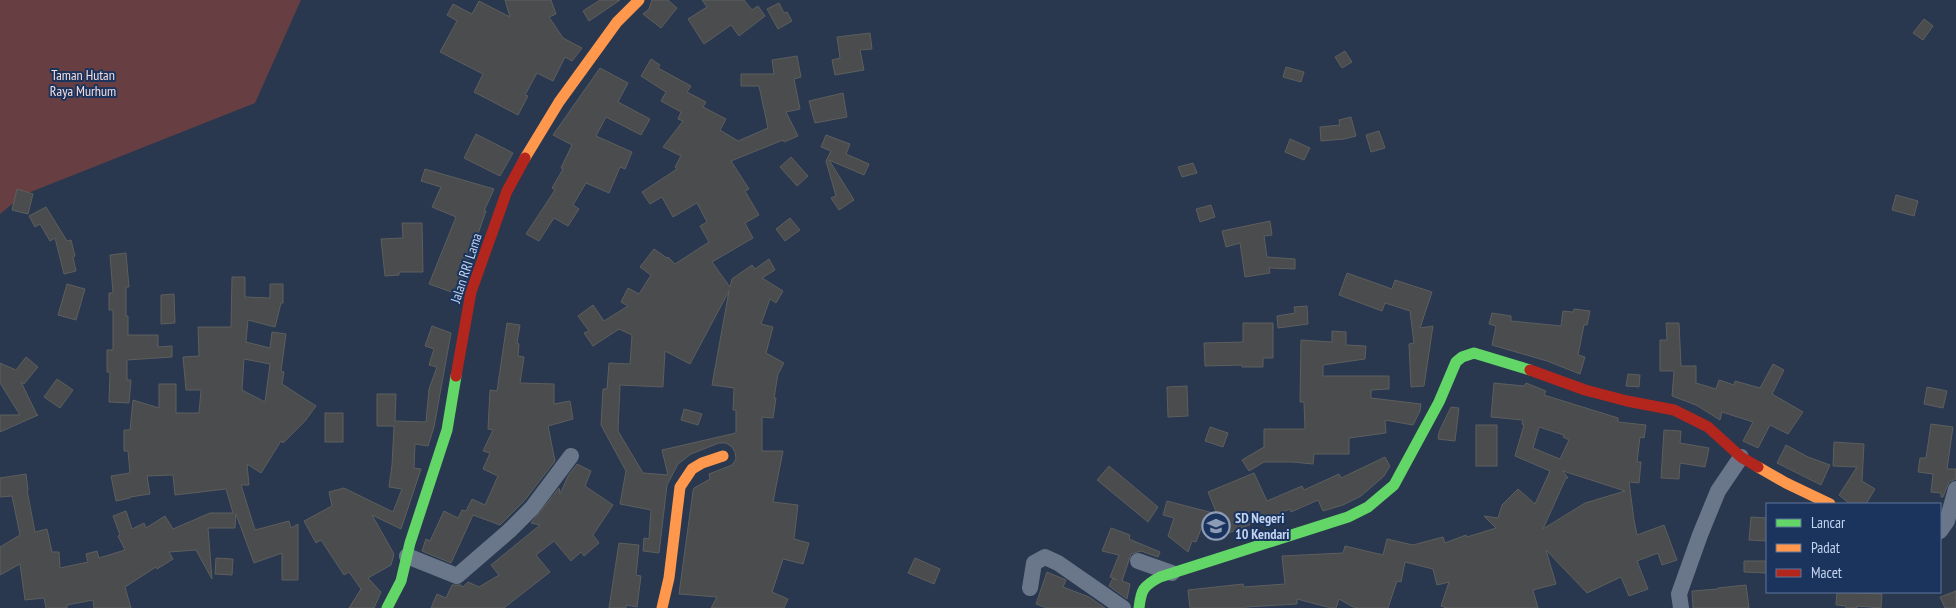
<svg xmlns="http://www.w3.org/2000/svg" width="1956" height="608" viewBox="0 0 1956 608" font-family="'PT Sans Narrow',sans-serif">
  <rect width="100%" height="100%" fill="#29384f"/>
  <path fill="#673f42" d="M0 0H301L255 103 23 195 0 214Z"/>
  <g fill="#4a4c4e" stroke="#5d5e5e" fill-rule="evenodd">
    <path d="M505 0H551L556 14 549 17 563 38 582 48 572 61 565 57 553 81 537 73 525 95 528 96 518 115 474 92 483 74 440 52 457 21 447 15 453 4 472 14 479 1 510 17Z"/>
    <path d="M600 0H620L589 21 583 11Z"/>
    <path d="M652 0H668L677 8 661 28 643 14 649 9Z"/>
    <path d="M702 0H744L752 10 758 6 765 16 739 36 731 25 704 44 688 19 707 7Z"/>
    <path d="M779 3 784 13 787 12 792 21 778 29 767 9Z"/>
    <path d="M1924 19 1933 26 1923 40 1913 33Z"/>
    <path d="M870 33 872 49 860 50 864 70 835 75 832 60 840 58 837 37Z"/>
    <path d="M1345 51 1352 62 1342 68 1335 57Z"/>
    <path d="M797 56 801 77 794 79 800 109 786 112 798 136 784 142 783 140 731 161 749 189 745 191 759 215 745 223 753 238 712 262 730 287 732 279 752 265 755 269 769 259 775 270 762 278 783 291 776 303 770 299 761 324 773 327 766 353 784 363 778 374 774 398H776L773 418 762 417V451H783L773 502 798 505 794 539 809 543 803 564 783 559 772 592 788 599 784 608H711L717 597 679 594 693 491 694 488 710 479 709 474 732 465 736 459 735 452 732 447 726 443H719L691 454 678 464 667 485 659 553 643 551 644 538 649 539 651 510 620 504 626 471 601 425 603 389H607L609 363 630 364 632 335 619 329 593 346 584 333 589 331 578 316 593 305 604 321 628 306 621 302 628 288 639 294 651 275 640 267 654 249 667 258 668 257 675 264 709 242 700 226 707 222 697 203 673 217 662 197 650 204 642 192 677 169 675 167 681 156 663 147 683 121 678 119 681 112 661 101 666 92 641 76 651 59 660 65 658 68 691 86 687 92 706 102 703 107 726 119 720 130 738 141 768 128 759 86H741V74H774L772 60ZM729 291 712 385 734 388 733 410H736V433L662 450 668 475 643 473 618 431 620 385 663 387 665 351 690 364Z"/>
    <path d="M1286 67 1304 72 1301 82 1283 77Z"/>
    <path d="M600 68 628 83 618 102 650 119 641 135 606 117 596 136 632 152 625 169 620 167 609 193 586 183 573 205 579 209 568 226 554 218 539 241 526 234 555 190 552 188 563 169 561 168 572 145 553 135Z"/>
    <path d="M843 93 847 117 815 123 809 101Z"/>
    <path d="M1351 117 1356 136 1344 139 1321 141 1320 127 1340 125 1339 120Z"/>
    <path d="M1379 131 1385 148 1371 152 1366 135Z"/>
    <path d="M476 134 513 153 500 176 464 158Z"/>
    <path d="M826 135 850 144 846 154 869 164 864 175 829 160 854 200 839 210 831 198 836 196 826 161 831 151 821 147Z"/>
    <path d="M1290 139 1310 148 1304 160 1285 152Z"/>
    <path d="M791 157 808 176 797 186 780 167Z"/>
    <path d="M1193 163 1197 173 1182 177 1178 167Z"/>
    <path d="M425 169 494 189 484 211H486L457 294 429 284 456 217 432 207 441 187 421 181Z"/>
    <path d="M17 189 33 194 28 214 12 210Z"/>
    <path d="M1896 195 1918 201 1914 216 1892 210Z"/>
    <path d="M1211 205 1215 217 1200 222 1196 209Z"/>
    <path d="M46 207 67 241 71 240 75 256 73 257 76 271 64 274 55 238 50 241 40 224 35 227 29 216Z"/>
    <path d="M790 218 800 230 785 241 776 229Z"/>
    <path d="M1270 221 1272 235 1264 236 1267 257 1295 259V269L1269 268 1270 273 1245 277 1240 243 1226 247 1222 231Z"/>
    <path d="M402 223H422L423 272H399V275L385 276 381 239 403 238Z"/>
    <path d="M126 253 129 287H126V316H128V335H158V347L172 346V357L127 360V380H131L129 403 109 402 110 372H107V350H113V310H109V293H113L110 255Z"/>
    <path d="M1347 273 1392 289 1395 280 1432 292 1420 328 1433 326 1424 386 1411 387 1409 344 1414 343 1410 311 1385 303 1382 311 1339 295Z"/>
    <path d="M232 277H245V297L270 298V284H283V303H281L275 327 248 320 246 342 270 348 272 332 286 334 281 371 284 372 282 384 316 406 305 421 283 443 281 441 261 473 247 464 249 485H241L255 530 289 521 291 528 298 524V580H282V553L254 563 236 514 235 528H208L212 579 196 550 169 552 173 559 157 569 156 567 125 587 131 608H94L93 600 67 605V608H46L44 598 25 600 20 564 0 575V547L20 535 12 496 0 497V478L26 474 28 490H27L35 532 47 529 52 552H59L60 568 88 562 86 554 97 551 99 558 125 550 118 536 120 535 113 516 126 511 132 529 144 523 146 528 165 516 173 529 210 513H233L226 489 175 495 173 475 147 476 150 494 130 497V498L116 501 111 476 130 473 128 451H124V430H130L133 400 159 408V384H176V413H199L201 390H186L183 357 199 356 198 327H231ZM244 359 270 364 265 402 242 390Z"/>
    <path d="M67 284 85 289 76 320 58 315Z"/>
    <path d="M174 294 175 323 161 324V295Z"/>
    <path d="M1307 306 1308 324 1278 328 1277 316 1295 313 1294 307Z"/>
    <path d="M1574 309 1590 311 1587 325H1584L1578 355 1585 357 1580 374 1547 361 1492 345 1496 326 1489 324 1492 313 1511 316V321L1561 326 1563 311 1573 312Z"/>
    <path d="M507 323 520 325 517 343 519 344 518 356 524 357 520 383 554 384V404L570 401 573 419 548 426 555 461 524 501 500 525 473 515 451 563 422 551 426 539 430 541 444 511 458 518 462 510 466 511 472 499 485 505 498 476 483 469 490 453 483 451 493 430 488 429 490 390 497 391Z"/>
    <path d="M1243 323H1273V358H1263V367H1242V365L1205 366 1204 343 1243 342Z"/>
    <path d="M1666 323H1679L1681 366H1696V383L1716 389 1719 380 1734 385 1735 381 1760 388 1773 364 1784 370 1772 394 1803 412 1788 434 1770 425 1758 448 1743 441 1753 422 1722 412 1720 420 1696 405 1672 396 1674 371H1660V340H1667Z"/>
    <path d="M432 326 451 333 434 427 428 446 415 444 414 468 421 469 401 529 372 515 394 554 391 565 368 578 381 592 374 608H349L361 589 349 572 344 575 321 540 316 543 304 521 332 506 329 492 344 488 393 512 402 489 389 487 392 465 394 426H377V394H396L395 421 426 422 429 389 437 367 429 365 434 349 425 346Z"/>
    <path d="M1332 331 1346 332V345L1366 346 1365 359 1323 365V376H1389V389L1371 390V398L1421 404 1420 411 1413 425 1385 420 1386 433 1349 438V454H1314L1313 464 1292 462H1264L1249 471 1242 460 1264 447V429H1305L1304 402H1300L1301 340 1332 342Z"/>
    <path d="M26 357 38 367 24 384 21 382 37 415H38L0 432V415H20L0 383V363L16 370Z"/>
    <path d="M1628 374 1640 375 1639 387 1626 386Z"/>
    <path d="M57 379 73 390 60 408 44 397Z"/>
    <path d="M1494 383 1524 386 1526 383 1546 391 1544 395 1618 418V422L1646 425 1644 438 1640 437 1637 462H1641L1639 483 1629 482 1634 520 1637 535 1664 525 1677 560 1662 565 1658 553 1637 561 1648 589 1629 596 1621 577 1587 593 1546 550 1556 584 1533 590 1538 608H1447L1441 606 1449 582 1437 585 1433 569 1405 562 1401 582 1397 581 1388 608H1355L1339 599 1336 608H1331L1297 599V604L1246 607V608H1190L1188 590 1243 584 1244 587 1285 584 1282 556 1343 553 1345 546 1383 555 1387 539 1413 545 1443 537 1445 543 1466 535 1467 537 1496 528 1484 516 1498 518 1502 505 1518 489 1535 504 1550 471 1515 456 1524 425 1522 424 1523 420 1491 417ZM1539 427 1564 435 1563 437 1569 440 1560 459 1533 448ZM1563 471 1622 490 1625 491 1585 503 1543 529 1566 478H1568Z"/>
    <path d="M1187 386 1188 416 1168 417 1167 387Z"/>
    <path d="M1927 387 1947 391 1943 408 1924 404Z"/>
    <path d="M1451 407 1459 408 1455 441 1438 439 1439 432Z"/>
    <path d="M684 409 702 414 698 425 681 420Z"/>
    <rect x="325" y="413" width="18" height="29"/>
    <path d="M1931 424 1953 427 1947 469H1956V479L1949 482 1943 497H1941V493L1931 492 1933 474 1918 472 1920 458H1926Z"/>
    <rect x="1476" y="425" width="21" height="41"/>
    <path d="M1210 427 1228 433 1223 447 1205 441Z"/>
    <path d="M1664 430 1681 431 1680 443 1709 448 1705 467 1680 463 1679 479 1661 478Z"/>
    <path d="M1834 442 1864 444 1862 481 1875 489 1866 504H1850L1839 495 1857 467 1833 466Z"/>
    <path d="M1786 445 1808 457 1830 465 1821 485 1777 463Z"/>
    <path d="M1385 457 1390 466 1384 476 1361 496 1343 505 1323 511 1318 500 1291 512 1290 509 1221 536 1201 529 1196 542 1192 541 1188 552 1168 536 1174 518 1163 515 1167 501 1217 514 1208 492 1254 473 1267 501 1302 486 1304 490 1339 474 1341 478Z"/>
    <path d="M577 464 591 471 585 486 613 505 593 535 599 543 584 556 581 552 571 561 554 541 536 555 550 572 504 608H431L437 594 446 598 452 585H461L463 587 468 582 479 587 499 575 491 565 540 525 531 523 559 488 560 494 568 476Z"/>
    <path d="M1109 466 1158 507 1148 522 1097 480Z"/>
    <path d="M1751 517 1767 518V541L1749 540Z"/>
    <path d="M1111 528 1130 535 1129 539 1160 552 1158 557 1141 551 1131 554 1122 581 1130 584 1127 599 1109 586 1113 578 1117 580 1110 577 1119 555 1102 551Z"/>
    <path d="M619 543 639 545 636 575 641 576 637 607 626 605V608H609Z"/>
    <path d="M216 558 233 559 232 575 215 574Z"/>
    <path d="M915 558 940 569 934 584 908 573Z"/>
    <path d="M1744 561H1767V573L1744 572Z"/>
    <path d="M1047 572 1066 580 1063 587 1089 597 1105 608H1047L1036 604Z"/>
    <path d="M1746 585 1749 608H1693L1692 591 1718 589V588Z"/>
    <path d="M1956 591V608H1945L1940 597Z"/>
    <path d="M1837 592 1882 594 1881 608 1857 606V608H1846V606L1836 605Z"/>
  </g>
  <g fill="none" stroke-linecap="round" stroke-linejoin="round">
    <g stroke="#6a7689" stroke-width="16">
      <path d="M1940 531 1947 521 1956 489"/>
      <path d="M407 556 457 576 509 531 532 508 571 456"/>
      <path d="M1138 561 1172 573"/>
      <path d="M1030 588 1034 563 1045 557 1058 563 1123 608"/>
      <path d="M1681 608 1679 594 1700 535 1718 491 1741 457"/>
    </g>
    <g stroke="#63d668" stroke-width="11">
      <path d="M387 608 401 581 410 543 447 430 456 376"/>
      <path d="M1139 608C1141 590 1143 586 1160 577L1348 517 1368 507 1394 485 1439 402 1456 362 1462 357 1474 353 1530 370"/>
    </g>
    <g stroke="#ff974d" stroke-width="11">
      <path d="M525 158 559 102 617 22 639 0"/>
      <path d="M1758 467 1786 483 1830 504"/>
      <path d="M662 608 669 578 680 487 692 469 702 463 723 456"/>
    </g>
    <g stroke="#b3261e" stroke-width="11">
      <path d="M1530 370 1585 390 1627 401 1674 410 1708 427 1741 457 1758 467"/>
      <path d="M456 376 471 292 507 191 525 158"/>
    </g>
  </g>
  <defs>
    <g id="school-ring" transform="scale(1.4375)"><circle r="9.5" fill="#1a345e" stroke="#8e9db7" stroke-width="1.5"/><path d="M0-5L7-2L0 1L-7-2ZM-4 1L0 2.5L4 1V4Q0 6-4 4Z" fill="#8e9db7"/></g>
  </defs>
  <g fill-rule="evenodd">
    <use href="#school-ring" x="1216" y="526"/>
  </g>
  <g text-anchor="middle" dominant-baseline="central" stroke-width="4" stroke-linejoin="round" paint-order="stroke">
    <g font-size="14" fill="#f6dddc" stroke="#1a345e">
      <text x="83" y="75">Taman Hutan<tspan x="83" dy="16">Raya Murhum</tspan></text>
    </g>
    <g font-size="14" fill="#c4d4ef" stroke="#1a345e">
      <text transform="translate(466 268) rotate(-72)">Jalan RRI Lama</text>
    </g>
    <g font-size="14" font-weight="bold" fill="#c4d4ef" stroke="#1a345e" text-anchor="start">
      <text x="1235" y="518">SD Negeri<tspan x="1235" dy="16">10 Kendari</tspan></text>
    </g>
  </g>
  <rect x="1766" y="503" width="175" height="90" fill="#1a345e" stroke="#5e7498"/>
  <rect x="1776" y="519" width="25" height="8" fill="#63d668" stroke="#5e7498"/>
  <text x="1811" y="528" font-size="15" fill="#c4d4ef">Lancar</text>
  <rect x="1776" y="544" width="25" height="8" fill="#ff974d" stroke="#5e7498"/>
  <text x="1811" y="553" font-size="15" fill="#c4d4ef">Padat</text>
  <rect x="1776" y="569" width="25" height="8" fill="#b3261e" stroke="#5e7498"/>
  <text x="1811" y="578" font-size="15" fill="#c4d4ef">Macet</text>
</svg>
